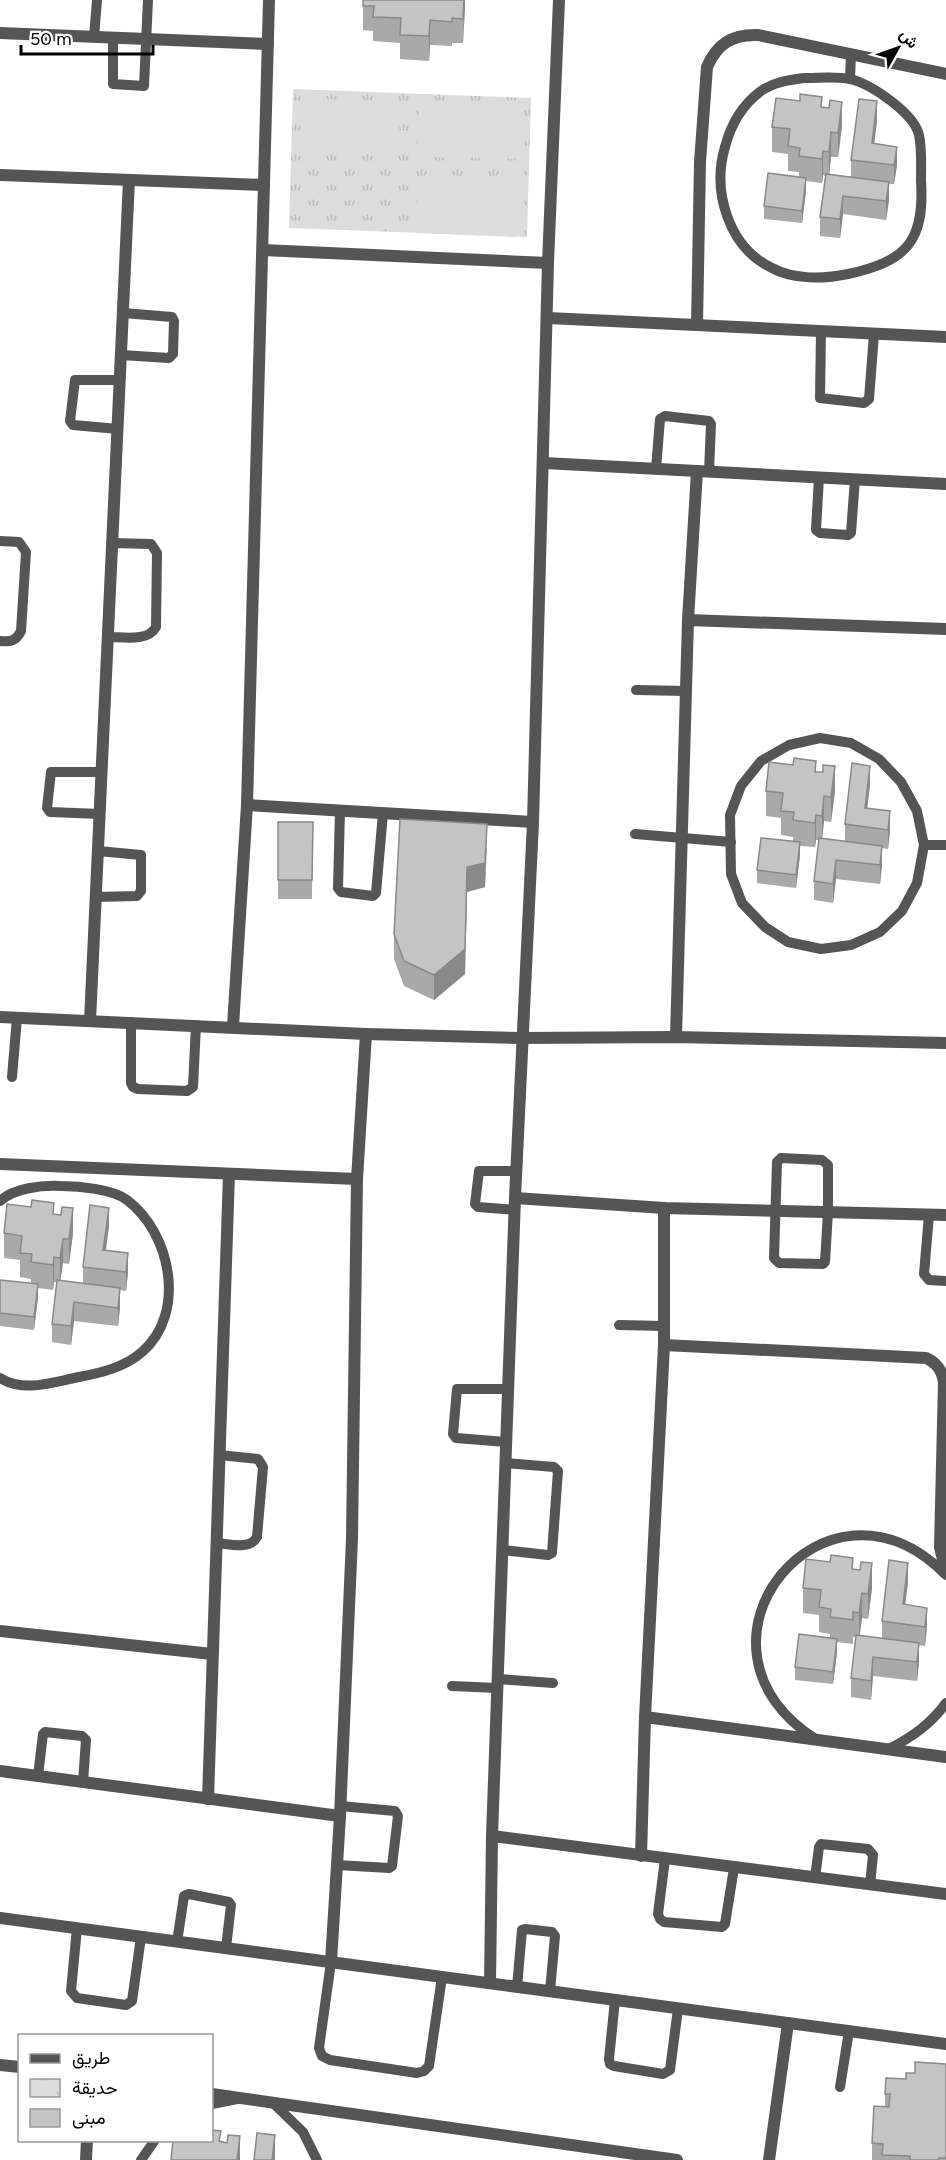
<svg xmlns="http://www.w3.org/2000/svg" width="946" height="2160" viewBox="0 0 946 2160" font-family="Figtree,Vazirmatn,sans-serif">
  <defs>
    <pattern id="park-tufts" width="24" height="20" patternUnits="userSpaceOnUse" patternTransform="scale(1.5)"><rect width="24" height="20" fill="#dcdcdc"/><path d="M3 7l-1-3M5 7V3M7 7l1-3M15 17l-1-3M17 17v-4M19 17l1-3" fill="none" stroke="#bbb"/></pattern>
  </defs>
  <rect width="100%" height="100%" fill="#fff"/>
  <path fill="url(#park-tufts)" d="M293 89 531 98 527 237 289 228Z"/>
  <g fill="#dcdcdc">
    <path d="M301 99 400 101 399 154 300 152Z"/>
    <path d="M419 105 520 107 519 159 417 157Z"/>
    <path d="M418 180 518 184 516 237 416 233Z"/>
  </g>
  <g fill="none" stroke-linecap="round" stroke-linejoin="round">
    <g stroke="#555" stroke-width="10">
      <path d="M94 37 97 0"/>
      <path d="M113 37V84L144 86 148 0"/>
      <path d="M804 78C819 78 836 76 850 79 871 84 914 113 919 135 922 149 921 165 921 180 925 241 907 261 848 274 824 279 794 280 772 268 728 247 712 191 725 147 731 124 742 105 761 91 774 82 789 80 804 78Z"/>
      <path d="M850 79 851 54"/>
      <path d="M821 331 820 398 864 403 869 399 874 334"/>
      <path d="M121 355 169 358 173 354 174 321 172 317 123 313"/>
      <path d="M118 429 73 425 70 421 75 380H120"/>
      <path d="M656 469 660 419 665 416 709 421 711 424 709 472"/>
      <path d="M819 477 816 530 820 533 848 535 851 533 855 479"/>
      <path d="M0 541 19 542 26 552 21 631C16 641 11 642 0 641"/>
      <path d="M108 637C123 637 148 642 156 627L157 553 151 544 113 543"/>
      <path d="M636 690 686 691"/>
      <path d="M820 738 851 743 879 759 901 782 917 811 924 845 917 883 902 911 880 932 851 945 821 949 788 942 765 927 742 903 731 874 730 815 741 786 761 761 789 745Z"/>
      <path d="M340 810 338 888 341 892 373 896 376 893 383 813"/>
      <path d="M100 814 50 812 47 808 51 772H102"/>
      <path d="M635 834 731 842"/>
      <path d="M924 845H946"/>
      <path d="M96 897 137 896 141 891V855L98 851"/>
      <path d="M131 1022V1083L133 1087 138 1089 187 1091 193 1087 196 1025"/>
      <path d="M12 1077 17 1018"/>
      <path d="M781 1158 822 1160 828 1165V1212L825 1262 823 1264 779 1263 774 1258 777 1162Z"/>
      <path d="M0 1201C14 1188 42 1185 61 1186 78 1186 113 1189 127 1200 171 1233 187 1313 142 1352 125 1367 101 1373 79 1377 53 1382 24 1393 0 1378"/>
      <path d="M515 1210 478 1207 475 1204 479 1171H516"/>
      <path d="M929 1215 924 1274 929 1280 946 1281"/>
      <path d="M619 1325 664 1326"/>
      <path d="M506 1442 456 1438 453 1434 457 1389H508"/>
      <path d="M216 1543C230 1544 250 1550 257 1537L263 1467 258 1459 219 1455"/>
      <path d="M502 1550 548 1555 552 1553 558 1471 554 1467 505 1463"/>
      <path d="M498 1679 553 1683"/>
      <path d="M452 1686 497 1688"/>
      <path d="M817 1740C667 1645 826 1452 946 1575"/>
      <path d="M889 1749C912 1737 931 1724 946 1703"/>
      <path d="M38 1776 43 1734 45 1732 82 1736 86 1740 83 1782"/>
      <path d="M665 1859 658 1914 660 1919 664 1922 722 1927 725 1924 734 1868"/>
      <path d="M337 1865 389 1868 392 1866 398 1816 395 1811 340 1806"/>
      <path d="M815 1878 819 1847 821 1844 868 1849 873 1855 870 1885"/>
      <path d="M77 1928 71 1991 77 1998 126 2005 132 2001 141 1937"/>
      <path d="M177 1942 184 1896 189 1894 229 1902 231 1905 226 1948"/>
      <path d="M331 1962 319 2048 322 2056 330 2060 417 2073 424 2071 429 2066 442 1977"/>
      <path d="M517 1987 522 1930 525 1929 552 1932 555 1936 550 1991"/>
      <path d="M615 2000 609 2059 610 2064 614 2066 663 2074 670 2070 678 2009"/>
      <path d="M840 2087 849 2031"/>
      <path d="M273 2103 303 2132 317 2160"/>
      <path d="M212 2104 237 2099"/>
      <path d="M141 2160 155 2140"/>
    </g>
    <g stroke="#555" stroke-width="12">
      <path d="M0 33 268 44"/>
      <path d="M0 175 264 185"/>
      <path d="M263 250 548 263"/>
      <path d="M548 318 946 337"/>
      <path d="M697 325 700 162 707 67C717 44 732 34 758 35L946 74"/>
      <path d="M544 463 946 484"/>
      <path d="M688 620 946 629"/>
      <path d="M247 805 533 822"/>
      <path d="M0 1017 366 1034 522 1038 676 1037 946 1043"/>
      <path d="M90 1021 129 180"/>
      <path d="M233 1026 247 805 269 0"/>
      <path d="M676 1037 688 620 697 471"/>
      <path d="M0 1164 357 1179"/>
      <path d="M515 1198 664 1208 946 1215"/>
      <path d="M664 1345 926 1358C937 1363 942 1370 944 1382L940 1547 946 1572"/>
      <path d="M0 1631 212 1654"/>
      <path d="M645 1717 946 1757"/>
      <path d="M0 1771 340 1816"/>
      <path d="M208 1799 229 1174"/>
      <path d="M492 1836 946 1894"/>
      <path d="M641 1856 645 1717 664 1345V1208"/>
      <path d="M0 1918 946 2044"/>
      <path d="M331 1962 340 1816 352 1538 357 1179 366 1034"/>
      <path d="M490 1983 492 1836 515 1198 533 822 548 263 559 0"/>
      <path d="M0 2065 20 2067"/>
      <path d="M212 2094 677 2160"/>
      <path d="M86 2160 87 2140"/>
      <path d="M769 2160 788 2023"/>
    </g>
  </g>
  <g fill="#a9a9a9">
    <path d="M363 0H465L463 43H452V46L430 45 429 61 400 59V43L373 41V31L363 30Z"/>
    <path d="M877 120 874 144 897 165 894 184H889V200L886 220 843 214 840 238 820 236V217L825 176 823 175 822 183 806 181V191L802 223 764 219V206L799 177V172L788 171V154L772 152V127L842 126 838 157H831L829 174 851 177V160Z"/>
    <path d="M816 772 835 791 831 822 824 821 822 838 845 841V824L870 784 867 808 890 830 888 849 882 848V865L880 884 836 879 833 903 814 900V881L819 840H816L815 847 800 846V855L796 888 757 883V870L793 842V837L781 835V818L766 816V791Z"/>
    <path d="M278 822H313L312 899H278Z"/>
    <path d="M487 848 485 887 467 892 465 974 434 1000 404 986 394 959V934Z"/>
    <path d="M54 1214 73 1233 69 1264 63 1263 60 1281 83 1283V1267L109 1226 106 1250 128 1272 126 1291 120 1290V1307L118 1326 74 1321 71 1345 52 1342V1324L57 1282H54L53 1290 38 1288V1297L34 1330 0 1326V1280L31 1284V1279L20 1277V1260L4 1258V1233Z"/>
    <path d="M853 1569 872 1588 868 1619 862 1618 860 1635 882 1638V1621L908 1581 905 1605 927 1626 925 1646 919 1645V1662L917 1681 873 1676 871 1700 851 1697V1678L856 1637H853V1644L837 1642V1652L833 1684 795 1680V1667L830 1638V1634L819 1632V1615L803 1613V1588Z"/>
    <path d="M946 2064V2160H872V2143L885 2106V2094L915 2073Z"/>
  </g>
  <g fill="#898989">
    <path d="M464 0H465V10L463 43Z"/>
    <path d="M430 20V45L429 61V36Z"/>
    <path d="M877 101V120L872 162V143Z"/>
    <path d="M842 102V126L838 157V133Z"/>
    <path d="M831 132V157L829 176V152Z"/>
    <path d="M897 147V165L894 184V165Z"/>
    <path d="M823 151V175L822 183V159Z"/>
    <path d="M806 178V191L802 223V211Z"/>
    <path d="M889 182V200L886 220V201Z"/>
    <path d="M843 196V214L840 238V219Z"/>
    <path d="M835 766V791L831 822V797Z"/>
    <path d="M870 766V784L865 827V808Z"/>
    <path d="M824 796V821L822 840V816Z"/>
    <path d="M890 811V830L888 849V830Z"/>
    <path d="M816 815V840L815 847V823Z"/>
    <path d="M487 824 485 887 467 892 465 974 434 1000V975L467 867Z"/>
    <path d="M800 842V855L796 888V875Z"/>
    <path d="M882 846V865L880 884V865Z"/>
    <path d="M836 860V879L833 903V884Z"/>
    <path d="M73 1208V1233L69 1264V1239Z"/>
    <path d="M109 1208V1226L103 1269V1250Z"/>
    <path d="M63 1239V1263L60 1283V1258Z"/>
    <path d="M128 1253V1272L126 1291V1272Z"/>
    <path d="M54 1257V1282L53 1290V1265Z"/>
    <path d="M38 1284V1297L34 1330V1317Z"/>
    <path d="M120 1288V1307L118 1326V1308Z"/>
    <path d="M74 1302V1321L71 1345V1326Z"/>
    <path d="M872 1563V1588L868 1619V1594Z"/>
    <path d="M908 1563V1581L903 1623V1604Z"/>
    <path d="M862 1593V1618L859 1637V1613Z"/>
    <path d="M927 1608V1626L925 1646V1627Z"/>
    <path d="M837 1639V1652L833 1684V1672Z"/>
    <path d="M919 1643V1662L917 1681V1662Z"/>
    <path d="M873 1657V1676L871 1700V1681Z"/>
    <path d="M275 2135V2160H272Z"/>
    <path d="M240 2136V2160H237Z"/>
  </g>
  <g fill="#c4c4c4" stroke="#898989" stroke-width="1.5">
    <path d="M363 0H464L463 19 452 18V22L430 20 429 36 400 35 401 18 373 17 374 6H363Z"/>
    <path d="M800 94 822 97 821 107 829 108 830 100 842 102 838 133 831 132 829 152 823 151 822 159 799 156 800 148 788 146 790 129 772 127 776 98 800 101Z"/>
    <path d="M859 99 877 101 872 143 897 147 894 165 851 160Z"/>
    <path d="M768 173 806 178 802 211 764 206Z"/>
    <path d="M826 174 889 182 886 201 843 196 840 219 820 217Z"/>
    <path d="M794 758 816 761 815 772H823V765L835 766 831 797 824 796 822 816 816 815 815 823 793 820 794 812 781 811 783 793 766 791 769 762 793 765Z"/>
    <path d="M852 763 870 766 865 808 890 811 888 830 845 824Z"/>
    <path d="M400 819 487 824 485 863 467 867 465 949 434 975 404 961 394 934Z"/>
    <path d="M278 822H313L312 880H278Z"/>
    <path d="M761 838 800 842 796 875 757 870Z"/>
    <path d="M819 838 882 846 880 865 836 860 833 884 814 881Z"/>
    <path d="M32 1200 54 1203 53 1214 61 1215 62 1207 73 1208 69 1239H63L60 1258 54 1257 53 1265 31 1262 32 1254 20 1253 22 1236 4 1233 7 1204 31 1207Z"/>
    <path d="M90 1205 109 1208 103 1250 128 1253 126 1272 83 1267Z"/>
    <path d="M0 1280 38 1284 34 1317 0 1313Z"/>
    <path d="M57 1280 120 1288 118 1308 74 1302 71 1326 52 1324Z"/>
    <path d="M831 1555 853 1558 852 1569 860 1570 861 1562 872 1563 868 1594 862 1593 859 1613 853 1612V1620L830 1617 831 1609 819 1607 821 1590 803 1588 806 1559 830 1562Z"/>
    <path d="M889 1560 908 1563 903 1604 927 1608 925 1627 882 1621Z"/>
    <path d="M799 1634 837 1639 833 1672 795 1667Z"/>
    <path d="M856 1635 919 1643 917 1662 873 1657 871 1681 851 1678Z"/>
    <path d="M915 2062 946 2064V2158H939V2160H910V2156L882 2155 883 2144 872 2143 874 2106 889 2107 890 2094H885L886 2078 906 2079V2073H915Z"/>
    <path d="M212 2130 221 2131 219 2141 227 2143 228 2135 240 2136 237 2160H171L173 2140H212Z"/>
    <path d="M257 2133 275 2135 272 2160H254Z"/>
  </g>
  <rect x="18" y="2034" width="195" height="108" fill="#ffffff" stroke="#999999" stroke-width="1.5"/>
  <rect x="30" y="2054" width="30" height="9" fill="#555555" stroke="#999999" stroke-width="1.5"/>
  <text x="72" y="2064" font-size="18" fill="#000000">طريق</text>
  <rect x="30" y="2079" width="30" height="18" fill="url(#park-tufts)" stroke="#999999" stroke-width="1.5"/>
  <text x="72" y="2094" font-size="18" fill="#000000">حديقة</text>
  <rect x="30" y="2109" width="30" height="18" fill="#c4c4c4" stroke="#999999" stroke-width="1.5"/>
  <text x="72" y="2124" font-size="18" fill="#000000">مبنى</text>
  <g transform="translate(898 48) rotate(50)" stroke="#ffffff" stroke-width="4.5" paint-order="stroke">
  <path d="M0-4.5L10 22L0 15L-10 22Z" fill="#000000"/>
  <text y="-9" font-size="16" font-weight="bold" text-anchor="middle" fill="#000000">ش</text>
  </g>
  <path d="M21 45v9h132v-9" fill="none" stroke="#000000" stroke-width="3"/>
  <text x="30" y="45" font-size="18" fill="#000000" stroke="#ffffff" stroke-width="4.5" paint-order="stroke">50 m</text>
</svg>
